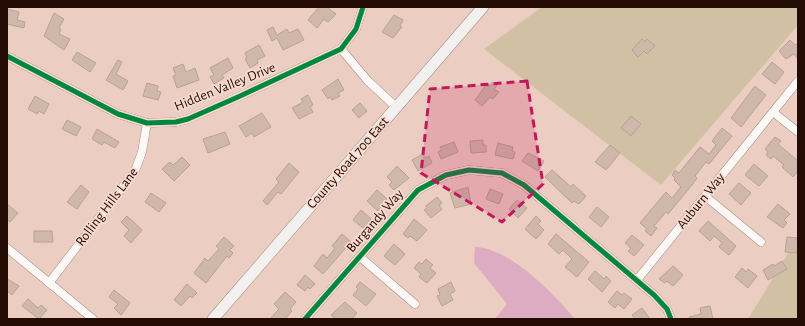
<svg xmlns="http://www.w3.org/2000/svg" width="805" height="326" viewBox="0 0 805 326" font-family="'Alegreya Sans',sans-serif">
  <rect width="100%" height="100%" fill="#eccdc2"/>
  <g fill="#d1c0a3">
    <path d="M542 7H798V25L661 185 484 49Z"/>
    <path d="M798 237V319H748Z"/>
  </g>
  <path fill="#ddacc2" d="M475 247C510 248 554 294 575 319H495L507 304 474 263Z"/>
  <g fill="#cfb8aa" stroke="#b9a294">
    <path d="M319 7H327L336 14 328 22 324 19 317 28 308 20Z"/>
    <path d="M7 9 19 12 17 20 25 22 24 28 7 24Z"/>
    <path d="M54 13 64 19 59 28 61 29 59 34 70 39 64 50 44 36Z"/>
    <path d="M394 15 403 20 400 26 402 27 393 38 382 32Z"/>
    <path d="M273 27 277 35 287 29 289 33 298 29 304 40 283 50 277 38 272 41 267 30Z"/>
    <path d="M642 39 645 42 647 39 655 46 647 54 644 51 638 57 632 50Z"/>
    <path d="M790 40 795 45 798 43V59L794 54 786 59 779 51Z"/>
    <path d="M259 45 265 56 257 60 258 63 250 68 245 59 247 58 245 53Z"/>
    <path d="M77 52 96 63 90 72 72 60Z"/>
    <path d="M228 58 233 68 222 75 224 78 214 84 210 77 214 75 210 68Z"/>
    <path d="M118 60 122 62 116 74 128 81 123 90 106 80Z"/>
    <path d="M772 62 784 72 775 84 762 74Z"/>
    <path d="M183 64 186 72 195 68 199 80 177 88 173 76 176 75 173 68Z"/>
    <path d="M338 79 344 90 338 93 340 96 332 100 330 97 328 99 322 90Z"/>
    <path d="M492 82 497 86 494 89 499 92 493 99 490 97 482 106 475 100 486 85 488 87Z"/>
    <path d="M147 83 158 86 157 91 161 92 158 100 143 96Z"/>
    <path d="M755 86 766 95 741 127 731 118Z"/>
    <path d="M308 95 313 105 310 107 313 112 299 119 292 108 303 102 301 99Z"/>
    <path d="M35 96 49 104 44 114 39 111 37 114 28 109Z"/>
    <path d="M360 103 367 111 359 118 352 110Z"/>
    <path d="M262 113 271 127 254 137 252 133 246 137 239 126Z"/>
    <path d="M631 116 641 124 631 136 621 128Z"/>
    <path d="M67 120 81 127 76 136 62 129Z"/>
    <path d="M722 128 732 136 709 164 706 162 695 176 697 178 692 185 668 214 666 212 654 226 657 228 651 236 645 231 647 229 640 223 666 192 672 198 681 187 674 180 675 178 672 175 675 170 679 173 700 147 709 154 716 145 712 141Z"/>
    <path d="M97 129 119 142 115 148 104 142 102 145 92 139Z"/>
    <path d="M225 132 230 144 208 153 203 139Z"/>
    <path d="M775 137 781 141 778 144 798 161V171L793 177 782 167 784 165 773 156 771 159 766 155 768 152 765 149Z"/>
    <path d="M483 140V145H486V152L471 153 470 141Z"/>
    <path d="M454 142 458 152 441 159 438 152 442 150 440 147Z"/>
    <path d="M498 143 513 147 512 151 515 152 513 159 495 155Z"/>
    <path d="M610 145 620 153 606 170 595 162Z"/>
    <path d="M528 153 544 161 538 171 522 161Z"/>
    <path d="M423 154 426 158 429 156 432 163 418 171 412 160Z"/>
    <path d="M182 157 190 165 174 181 162 169 170 162 173 165Z"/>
    <path d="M289 163 299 172 281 194 278 192 267 205 263 201 279 182 276 179Z"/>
    <path d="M754 164 768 176 759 186 745 175Z"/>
    <path d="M397 166 409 178 394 190 389 185 392 182 387 177Z"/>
    <path d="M552 170 571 187 573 184 586 196 579 204 574 201 572 203 545 177Z"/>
    <path d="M739 183 751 193 741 205 729 194Z"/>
    <path d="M81 185 89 192 77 209 67 202Z"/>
    <path d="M468 187 471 204 455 208 450 193Z"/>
    <path d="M490 189 503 194 499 204 486 199Z"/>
    <path d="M377 190 387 199 378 211 367 201Z"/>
    <path d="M151 193 166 203 159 212 145 202Z"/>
    <path d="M437 197 442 203 439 205 442 209 431 218 424 210 427 208 426 206Z"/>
    <path d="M517 200 527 208 518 218 509 209Z"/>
    <path d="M7 204 18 213 10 222 7 220Z"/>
    <path d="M778 204 790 214 784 220 787 223 783 228 767 217Z"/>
    <path d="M597 207 609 217 601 227 589 217Z"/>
    <path d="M361 210 371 219 363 228 353 220Z"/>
    <path d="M127 216 142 230 131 243 124 236 129 230 121 222Z"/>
    <path d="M536 216 541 221 538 224 544 230 536 239 525 229Z"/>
    <path d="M414 219 427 230 417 241 410 236 408 238 403 234Z"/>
    <path d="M708 221 736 246 729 255 719 247 722 243 714 236 710 241 699 231Z"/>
    <path d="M34 231H52L53 242H34Z"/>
    <path d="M342 234 351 242 323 274 314 266 323 254 327 258 335 248 332 246Z"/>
    <path d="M556 234 589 262 577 277 565 267 572 259 563 250 559 254 548 244Z"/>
    <path d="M632 235 644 245 634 256 628 251 631 248 625 243Z"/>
    <path d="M224 237 234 246 230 250 233 253 229 258 227 256 206 283 194 273 205 258 208 261 219 249 216 246Z"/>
    <path d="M787 237 798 238V253L785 252Z"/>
    <path d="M394 244 405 254 395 265 384 256Z"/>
    <path d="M426 259 433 265 430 268 436 273 427 283 419 277 421 274 414 268 419 262 422 264Z"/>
    <path d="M782 261 787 269 768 280 763 270 773 264 774 266Z"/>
    <path d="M673 266 683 275 673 286 667 281 665 283 659 279Z"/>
    <path d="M742 268 746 272 748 269 757 276 748 288 735 277Z"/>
    <path d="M595 271 604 279 606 276 611 281 602 292 588 279Z"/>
    <path d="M305 275 315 284 310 289 308 287 305 291 297 285Z"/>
    <path d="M7 279 19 286 12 295 7 291Z"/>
    <path d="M360 282 376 294 366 306 353 295 358 289 356 287Z"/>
    <path d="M451 282 455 291 450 294 453 300 442 306 437 296 440 295 438 289Z"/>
    <path d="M187 284 197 293 192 298 190 296 181 306 174 300Z"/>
    <path d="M114 290 130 303 121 315 114 308 118 304 109 297Z"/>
    <path d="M617 291 622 295 624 293 632 299 624 309 618 304 615 308 608 302Z"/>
    <path d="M285 292 296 302 290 309 292 311 285 319H270L279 309 274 304Z"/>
    <path d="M28 299 38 308 41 305 47 310 39 319 22 306Z"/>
    <path d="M345 302 357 313 352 319H336L331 315Z"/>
    <path d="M710 306 713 319H689V317L701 314 700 308Z"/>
    <path d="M642 308 650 319H635L632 315Z"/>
  </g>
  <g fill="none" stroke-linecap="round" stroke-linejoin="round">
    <g stroke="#a88e85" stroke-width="9">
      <g id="street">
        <path d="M341 49 368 81 396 107"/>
        <path d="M7 56 118 114 147 123 176 122 188 119 238 97 341 49 356 29 363 7"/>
        <path d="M773 112 798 132"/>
        <path d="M705 196 761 242"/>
        <path d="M7 248 93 319"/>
        <path d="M360 257 415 304"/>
        <path d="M637 280 798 81"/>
        <path d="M49 283 135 171 142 152 147 123"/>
        <path d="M305 319 418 190 446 175 469 170 502 173 524 185 654 295 667 309 671 319"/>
      </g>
    </g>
    <g stroke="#a88e85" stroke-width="12">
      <path id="secondary" d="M213 319 483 7"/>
    </g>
    <use href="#street" stroke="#fcf8f6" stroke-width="8"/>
    <use href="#secondary" stroke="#f2f1f0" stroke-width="11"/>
    <g stroke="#f7dacf" stroke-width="8">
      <g id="cycleway">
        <path d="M7 56 118 114 147 123 176 122 188 119 238 97 341 49 356 29 363 7"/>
        <path d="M305 319 418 190 446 175 469 170 502 173 524 185 654 295 667 309 671 319"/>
      </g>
    </g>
    <use href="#cycleway" stroke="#00873e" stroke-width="5"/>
  </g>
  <path fill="#c2185b" fill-opacity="0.2" stroke="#c2185b" stroke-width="3" stroke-dasharray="8 5" stroke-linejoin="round" d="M527 81 543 184 502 222 421 173 430 89Z"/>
  <g text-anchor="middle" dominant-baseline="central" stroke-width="3.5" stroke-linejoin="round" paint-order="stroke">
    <g font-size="14" fill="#240c04" stroke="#f7dacf">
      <text transform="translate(225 87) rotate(-22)">Hidden Valley Drive</text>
      <text transform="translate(348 163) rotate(-49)">County Road 700 East</text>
      <text transform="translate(701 201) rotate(-51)">Auburn Way</text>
      <text transform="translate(107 207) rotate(-53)">Rolling Hills Lane</text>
      <text transform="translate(375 221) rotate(-49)">Burgandy Way</text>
    </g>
  </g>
  <rect width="805" height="326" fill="none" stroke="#240c04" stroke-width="16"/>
</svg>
